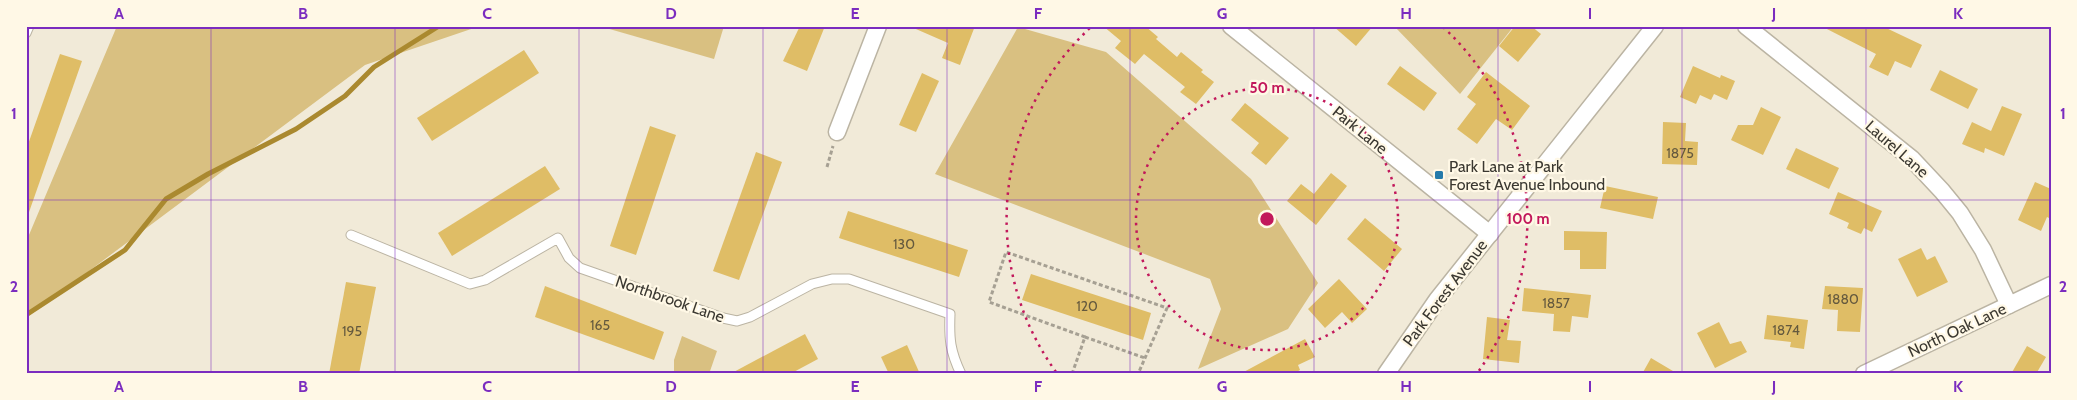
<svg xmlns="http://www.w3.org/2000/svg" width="2077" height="400" viewBox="0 0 2077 400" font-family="Cabin,sans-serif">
  <rect width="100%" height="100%" fill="#f1ead8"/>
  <g fill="#d9c081">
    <path d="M117 26H480L365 65 26 318V242Z"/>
    <path d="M599 26H724L714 59Z"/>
    <path d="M1394 26H1514L1460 94Z"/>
    <path d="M1018 27 1106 52 1251 179 1318 283 1288 329 1198 369 1221 309 1210 279 935 174Z"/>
    <path d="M682 336 717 351 709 374H674V360Z"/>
  </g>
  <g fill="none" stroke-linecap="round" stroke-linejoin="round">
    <path stroke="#aa892f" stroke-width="5" d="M26 315 125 250 166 199 208 174 296 129 345 96 374 67 439 26"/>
  </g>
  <g fill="#dfbd66">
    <path d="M800 26H825L807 71 783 61Z"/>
    <path d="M909 26H975L960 65 942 58 948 43Z"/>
    <path d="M1103 26H1145L1158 37 1156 39 1177 57 1181 52 1203 70 1201 72 1214 82 1196 104 1180 92 1185 87 1144 54 1135 64 1115 48 1121 41Z"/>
    <path d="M1333 26H1373L1356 46Z"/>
    <path d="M1515 26H1531L1541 34 1518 62 1499 46Z"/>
    <path d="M1821 26H1882L1922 45 1911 68 1895 61 1888 76 1869 67 1876 54Z"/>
    <path d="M524 50 539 73 432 141 417 118Z"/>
    <path d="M60 54 82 61 28 215 26 214V150Z"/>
    <path d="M1400 66 1437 93 1424 111 1387 84Z"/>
    <path d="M1693 66 1720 78 1721 75 1735 81 1727 100 1714 94 1711 100 1700 95 1696 104 1680 97Z"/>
    <path d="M1940 70 1978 89 1968 109 1930 90Z"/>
    <path d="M1486 72 1530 106 1512 130 1496 119 1477 144 1457 129 1476 104 1467 97Z"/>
    <path d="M922 73 939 81 916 132 899 125Z"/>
    <path d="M1245 103 1289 138 1266 165 1251 153 1259 143 1231 120Z"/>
    <path d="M2002 106 2022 114 2004 156 1985 148 1984 153 1962 144 1972 122 1991 131Z"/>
    <path d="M1761 107 1781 117 1763 155 1731 140 1738 125H1753Z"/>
    <path d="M1663 122 1686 123 1685 141 1698 142 1697 165 1662 164Z"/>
    <path d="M650 126 676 135 636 255 610 246Z"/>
    <path d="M1796 148 1839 168 1829 189 1786 169Z"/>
    <path d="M756 152 782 162 739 280 713 271Z"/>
    <path d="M545 166 560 189 452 256 438 233Z"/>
    <path d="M1331 173 1347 186 1316 225 1287 201 1301 184 1314 194Z"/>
    <path d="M2035 182 2051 189V219L2047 217 2041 231 2018 220Z"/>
    <path d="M1605 186 1658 197 1653 219 1600 208Z"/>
    <path d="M1838 192 1882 211 1872 232 1864 228 1861 234 1847 228 1849 223 1829 214Z"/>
    <path d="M848 211 968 250 959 277 839 238Z"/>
    <path d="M1365 218 1402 249 1384 271 1347 239Z"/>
    <path d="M1564 231 1607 232 1606 269H1580V250H1564Z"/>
    <path d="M1921 248 1927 260 1935 256 1948 282 1917 297 1898 259Z"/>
    <path d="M1031 274 1151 313 1143 340 1022 300Z"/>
    <path d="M1339 279 1367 309 1352 323 1342 312 1325 328 1308 309Z"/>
    <path d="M346 282 376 287 359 374H329Z"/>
    <path d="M545 286 664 332 654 360 535 317Z"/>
    <path d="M1825 286 1863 288 1860 332 1837 331 1838 310 1822 309Z"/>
    <path d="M1524 288 1591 295 1588 318 1572 316 1570 332 1553 331 1554 314 1522 311Z"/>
    <path d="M1767 315 1808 320 1804 349 1790 347 1791 342 1764 339Z"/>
    <path d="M1487 317 1510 320 1507 340 1521 341 1519 363 1483 359Z"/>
    <path d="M1719 322 1730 344 1741 341 1747 352 1715 368 1697 333Z"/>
    <path d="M805 334 818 359 790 374H730Z"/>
    <path d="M1305 339 1315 357 1298 365 1300 370 1293 374H1240Z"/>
    <path d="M907 345 920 374H889L881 357Z"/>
    <path d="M2027 346 2046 357 2036 374H2011Z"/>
    <path d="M1651 358 1678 374H1642Z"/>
  </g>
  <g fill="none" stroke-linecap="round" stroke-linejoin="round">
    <g stroke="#bbb4a3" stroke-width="11">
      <g id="service">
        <path d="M26 33 29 26"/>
        <path d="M351 235 470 284 485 280 558 238 569 258 580 268 723 318 737 321 750 317 812 284 832 279H849L950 314C949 339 950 351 961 374"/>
      </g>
    </g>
    <g stroke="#bbb4a3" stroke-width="19">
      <g id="minor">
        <path d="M1231 26 1490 234"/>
        <path d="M1746 26 1912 159 1942 191 1960 213 1983 250 2009 305"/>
        <path d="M837 132 878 26"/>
        <path d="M1386 374 1437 300 1655 26"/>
        <path d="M1864 374 2051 285"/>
      </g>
    </g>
    <g stroke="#a6a093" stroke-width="3" stroke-dasharray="4 2.5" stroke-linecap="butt">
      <path d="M827 167 833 146"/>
      <path d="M1085 337 1145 358"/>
      <path d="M1072 374 1085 337 989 302 1006 252 1167 308 1138 374"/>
    </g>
    <use href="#service" stroke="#fff" stroke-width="9"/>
    <use href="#minor" stroke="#fff" stroke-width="16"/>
  </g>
  <path fill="none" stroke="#7b2cbf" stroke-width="1" stroke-opacity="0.55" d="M211 26V374M395 26V374M579 26V374M763 26V374M947 26V374M1130 26V374M1314 26V374M1498 26V374M1682 26V374M1866 26V374M26 200H2051"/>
  <g fill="none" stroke="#c2185b" stroke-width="2.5" stroke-dasharray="2.5 5">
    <circle cx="1267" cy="219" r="131"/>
    <path d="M1056 372A261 261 0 0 1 1091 27M1443 27A261 261 0 0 1 1478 372"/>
  </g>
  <rect fill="#257aaa" stroke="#fff8e6" stroke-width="2" x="1434" y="170" width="10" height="10" rx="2.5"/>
  <g text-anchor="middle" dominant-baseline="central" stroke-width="4.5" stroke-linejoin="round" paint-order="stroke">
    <g font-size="14" fill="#64593e">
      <text x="1680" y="153">1875</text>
      <text x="904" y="244">130</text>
      <text x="1843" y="299">1880</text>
      <text x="1556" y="303">1857</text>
      <text x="1087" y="306">120</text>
      <text x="600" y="325">165</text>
      <text x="1786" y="330">1874</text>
      <text x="352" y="331">195</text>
    </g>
    <g font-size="16" fill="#3b3831" stroke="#fff8e6">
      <text transform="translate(1360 130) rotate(39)">Park Lane</text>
      <text transform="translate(1897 149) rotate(41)">Laurel Lane</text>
      <text transform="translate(1445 293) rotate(-53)">Park Forest Avenue</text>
      <text transform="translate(670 299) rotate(19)">Northbrook Lane</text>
      <text transform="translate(1957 330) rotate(-25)">North Oak Lane</text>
    </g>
    <g font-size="16" fill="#3b3831" stroke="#fff8e6" text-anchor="start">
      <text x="1449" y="166">Park Lane at Park<tspan x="1449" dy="18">Forest Avenue Inbound</tspan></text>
    </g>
  </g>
  <circle cx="1267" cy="219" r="8" fill="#c2185b" stroke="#fff8e6" stroke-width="2.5"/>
  <g font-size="15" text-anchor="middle" font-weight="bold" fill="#c2185b" stroke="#fff8e6" stroke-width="4.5" stroke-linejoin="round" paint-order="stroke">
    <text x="1267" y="93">50 m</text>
    <text x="1528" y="224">100 m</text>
  </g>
  <rect width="2077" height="400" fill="none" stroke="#fff8e6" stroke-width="55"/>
  <rect x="28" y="28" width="2022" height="344" fill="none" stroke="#7b2cbf" stroke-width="2"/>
  <g font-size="16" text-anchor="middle" font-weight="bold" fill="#7b2cbf">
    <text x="119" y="19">A</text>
    <text x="303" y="19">B</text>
    <text x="487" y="19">C</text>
    <text x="671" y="19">D</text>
    <text x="855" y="19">E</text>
    <text x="1038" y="19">F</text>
    <text x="1222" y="19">G</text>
    <text x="1406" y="19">H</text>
    <text x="1590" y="19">I</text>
    <text x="1774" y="19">J</text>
    <text x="1958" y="19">K</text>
    <text x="14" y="119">1</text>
    <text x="2063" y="119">1</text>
    <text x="14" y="292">2</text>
    <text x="2063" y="292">2</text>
    <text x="119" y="392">A</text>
    <text x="303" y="392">B</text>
    <text x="487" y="392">C</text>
    <text x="671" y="392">D</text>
    <text x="855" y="392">E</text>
    <text x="1038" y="392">F</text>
    <text x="1222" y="392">G</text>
    <text x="1406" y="392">H</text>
    <text x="1590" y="392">I</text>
    <text x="1774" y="392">J</text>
    <text x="1958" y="392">K</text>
  </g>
</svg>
